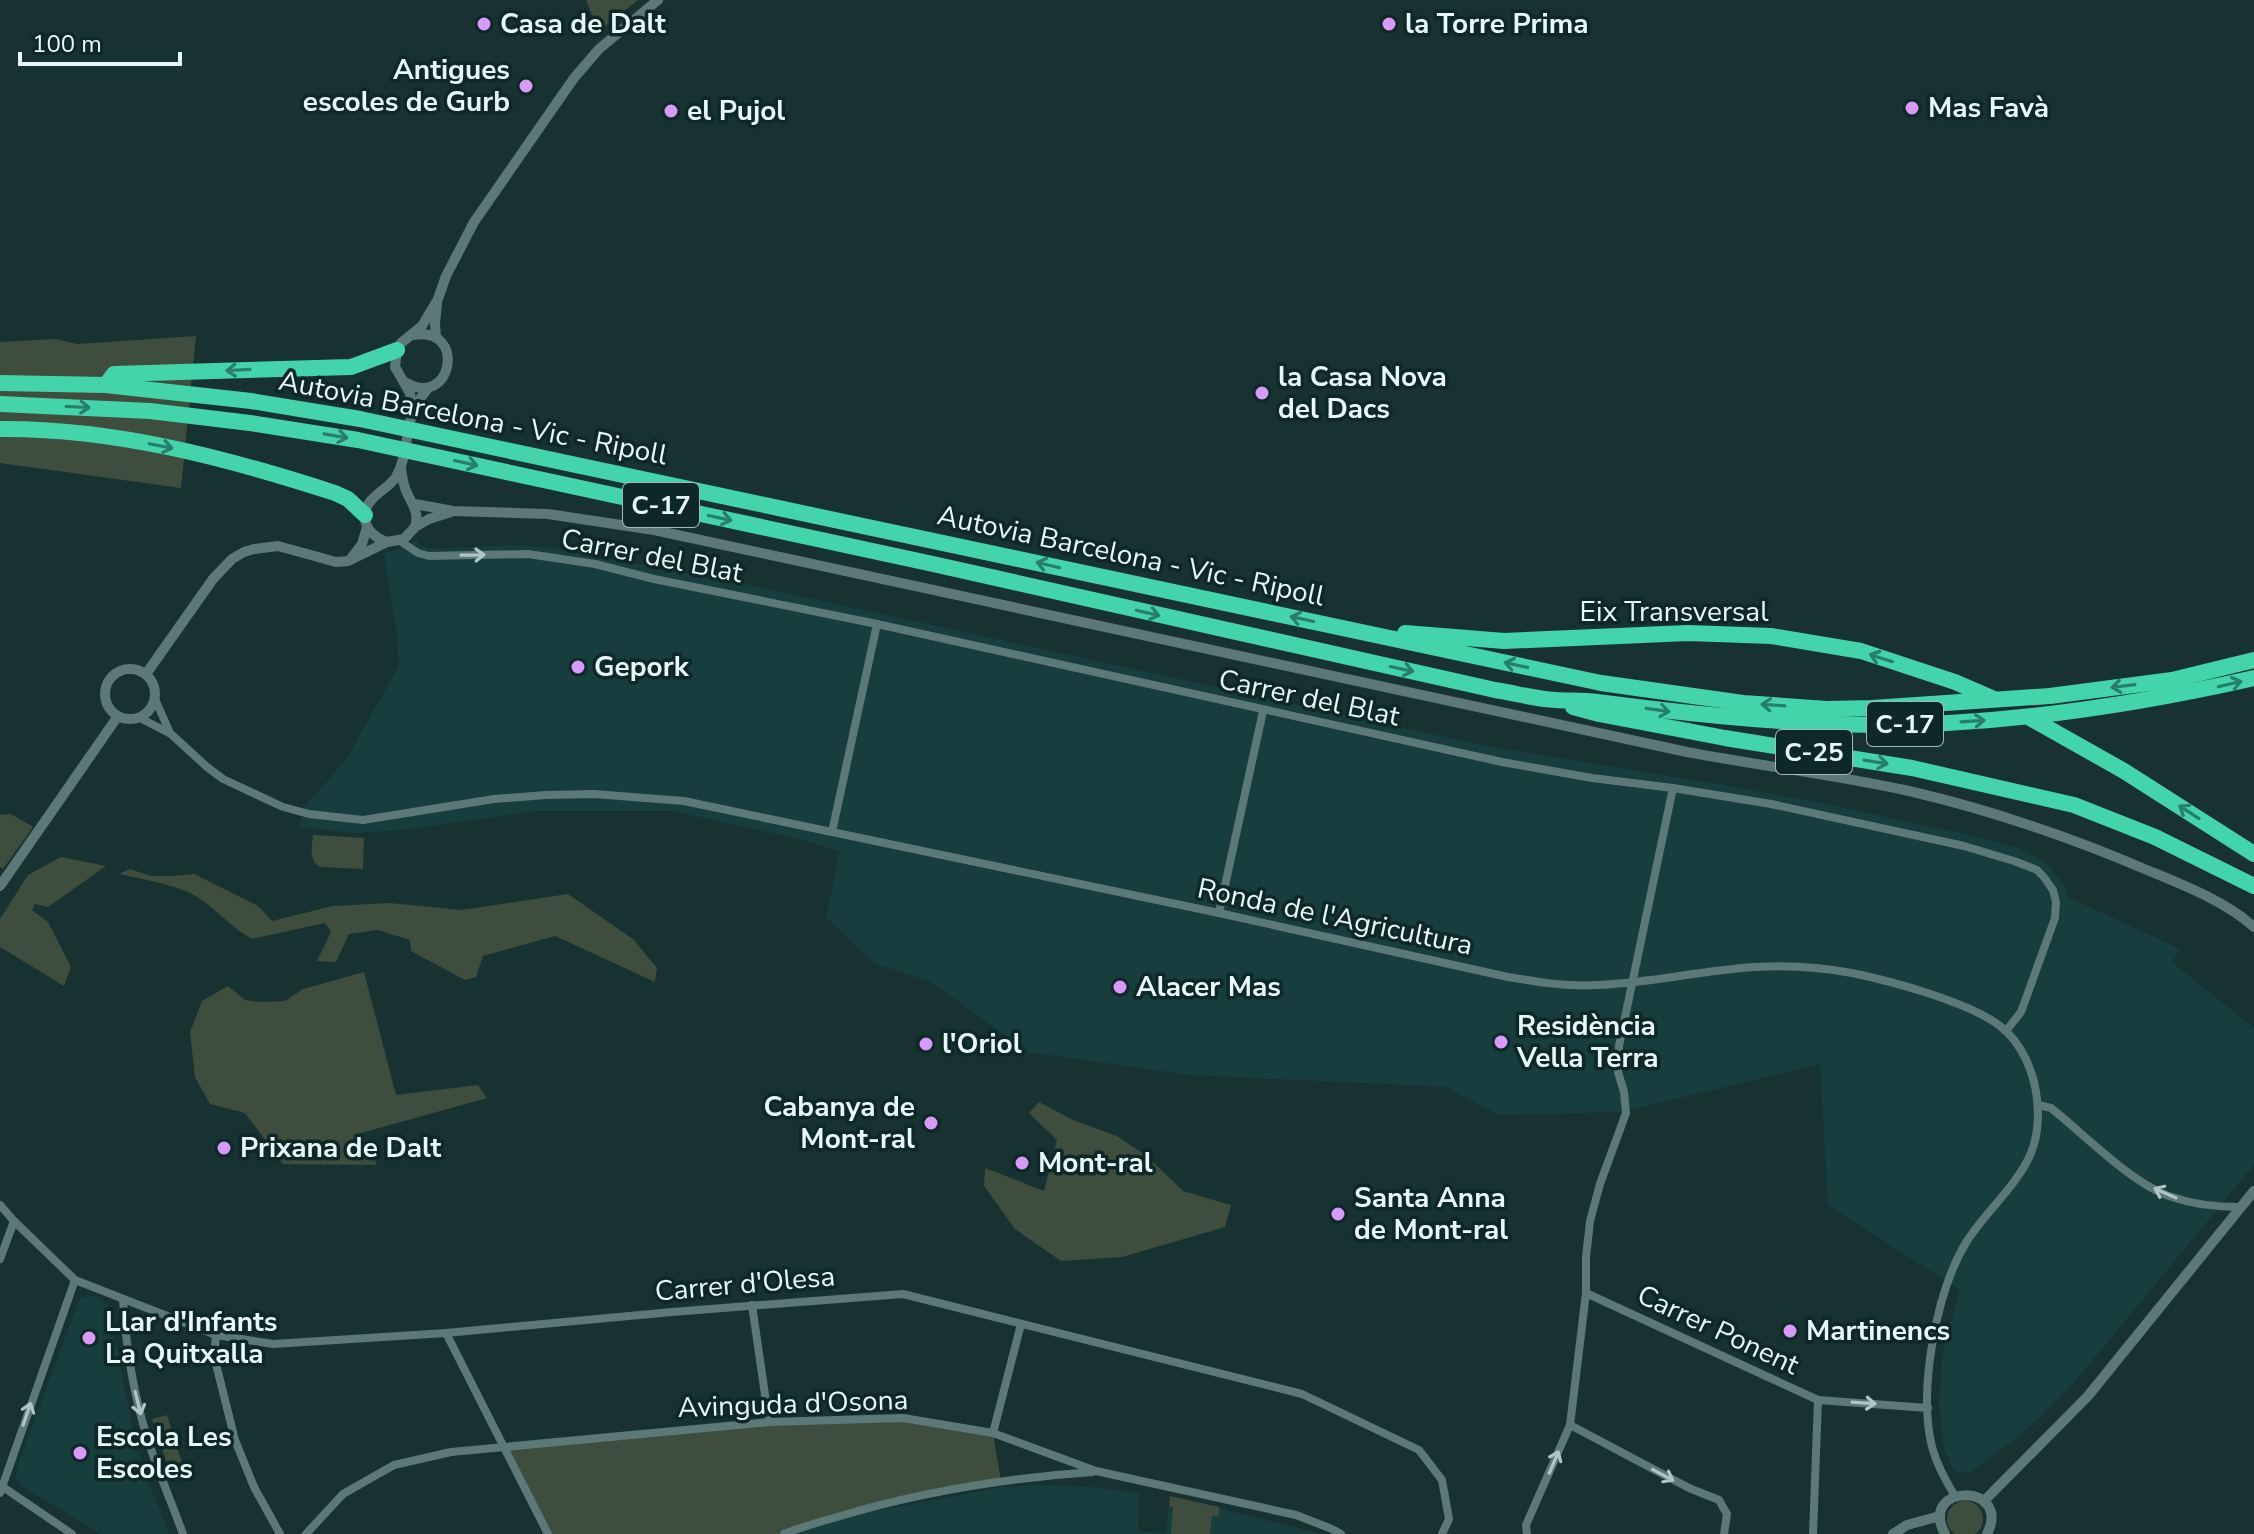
<svg xmlns="http://www.w3.org/2000/svg" width="2254" height="1534" viewBox="0 0 2254 1534" font-family="'Nunito Sans',sans-serif">
  <rect width="100%" height="100%" fill="#173231"/>
  <g fill="#173d3c">
    <path d="M417 539 419 545 430 549 513 545 548 547 726 580 1431 734 1504 749 1712 783 1822 803 1978 837 2018 848 2047 863 2065 887 2068 897 2180 949 2172 962 2254 1028V1165L2073 1384 2040 1417 2017 1438 1973 1470 1968 1473 1958 1472 1952 1468 1944 1448 1939 1405 1943 1351 1960 1290 1828 1205 1820 1064 1622 1112 1499 1115 1446 1087 1189 1075 1028 1052 931 982 874 963 826 917 840 851 795 838 673 811H537L403 830 355 833 299 827 304 807 345 761 399 666 396 629 384 553 401 548Z"/>
    <path d="M92 1295 102 1299 108 1306 136 1444 145 1474 169 1534H101L22 1486 17 1481 16 1476 19 1462 78 1303 81 1298Z"/>
    <path d="M1040 1485 1092 1487 1139 1493 1138 1531 1166 1533 1170 1496 1321 1534H793L822 1521 1003 1487Z"/>
  </g>
  <g fill="#3e4d3e">
    <path d="M586 0H638L605 26 592 15Z"/>
    <path d="M196 336 181 488 0 463V342L56 339 77 344Z"/>
    <path d="M11 814 33 827 3 869 0 867V815Z"/>
    <path d="M313 835 364 838 363 869 321 867C308 862 312 847 313 835Z"/>
    <path d="M61 857 106 866 48 907 35 904 32 910 48 922 71 967 64 986 0 947V919L28 875Z"/>
    <path d="M130 869 151 876H173L194 874 258 906 272 921 333 906 390 903 461 910 568 894 633 939 657 968 655 982 555 936 483 956 476 977 465 980 411 951 410 940 378 930 349 934 336 962 317 961 331 932 325 923 252 939C232 928 217 910 197 897 181 886 139 878 119 874Z"/>
    <path d="M364 972 396 1095 478 1085 487 1098 361 1133 377 1165 283 1164 245 1113 210 1104 195 1077 190 1032 202 1001 228 986 245 1000 259 1002 285 1001 303 989Z"/>
    <path d="M1039 1102 1073 1120 1117 1136 1148 1157 1183 1191 1231 1205 1225 1227 1122 1257 1061 1261 1015 1229 984 1186 985 1168 1044 1191 1057 1140 1029 1113Z"/>
    <path d="M167 1415 184 1469 170 1473 152 1419Z"/>
    <path d="M903 1418 993 1433 1001 1481 879 1504 784 1534H547L502 1446 769 1422Z"/>
    <path d="M1170 1496 1219 1507V1517L1212 1516 1210 1534H1171L1173 1507 1169 1506Z"/>
    <circle cx="1965" cy="1519" r="18"/>
  </g>
  <g fill="none" stroke-linecap="round" stroke-linejoin="round">
    <g stroke="#5c7977" stroke-width="8">
      <path d="M400 541 418 553 429 556 528 554 595 564 654 579 877 624 1502 762 1592 778 1673 788 1771 804 1964 846 2014 861 2037 870 2043 876 2053 890 2056 902 2055 918 2021 1012 2006 1031"/>
      <path d="M155 699 170 733"/>
      <path d="M140 718 171 734 207 767 223 779 283 807 309 814 363 820 494 799 546 795 594 794 684 801 1219 913 1508 977C1538 982 1568 987 1598 985 1651 983 1703 970 1755 967 1787 965 1820 967 1852 973 1891 981 1969 1002 2000 1026 2022 1043 2034 1072 2037 1099 2039 1117 2038 1136 2031 1153 2017 1186 1986 1211 1967 1241 1936 1291 1918 1390 1932 1447 1937 1465 1945 1480 1955 1496"/>
      <path d="M832 832 877 624"/>
      <path d="M1219 913 1263 711"/>
      <path d="M2038 1105 2051 1108C2084 1134 2133 1185 2172 1197 2195 1205 2217 1207 2240 1207"/>
      <path d="M0 1205 14 1221 75 1280 216 1335 273 1344 446 1333 672 1312 903 1294 1302 1394 1419 1450 1442 1480 1449 1519 1442 1534"/>
      <path d="M0 1259 14 1221"/>
      <path d="M1586 1293 1818 1400 1928 1408"/>
      <path d="M123 1299C126 1347 133 1394 148 1440 158 1472 172 1503 183 1534"/>
      <path d="M752 1305 769 1422"/>
      <path d="M446 1333 548 1534"/>
      <path d="M216 1335 214 1356 235 1440 254 1487 280 1534"/>
      <path d="M1570 1425 1689 1488 1719 1500 1727 1514 1724 1534"/>
      <path d="M993 1433 1021 1324"/>
      <path d="M0 1485 72 1534"/>
      <path d="M0 1493 75 1280"/>
      <path d="M306 1534 343 1494 394 1465 451 1452 769 1422 903 1418 993 1433 1096 1471 1296 1515 1332 1529 1341 1534"/>
      <path d="M784 1534C801 1527 819 1522 837 1517 919 1492 1006 1478 1092 1472"/>
      <path d="M1527 1534 1526 1525 1570 1425 1586 1293V1257L1590 1221 1600 1184 1626 1113 1624 1092 1618 1072 1619 1046 1673 788"/>
      <path d="M1813 1534 1818 1400"/>
    </g>
    <g stroke="#5c7977" stroke-width="10">
      <path d="M436 338 435 323 437 304"/>
      <path d="M405 382C452 411 468 325 413 335"/>
      <path d="M413 411 410 393 395 367 397 350 401 343 422 326 438 299 446 276 474 222 574 78 599 49 658 0"/>
      <path d="M401 468C402 477 404 488 408 495 414 507 419 513 415 527"/>
      <path d="M415 504 453 511 548 514 654 530 1687 752C1761 766 1836 775 1909 791 1991 810 2070 837 2147 870 2183 885 2225 901 2254 927"/>
      <path d="M387 542C375 538 364 529 365 515 366 496 387 491 396 477 408 456 405 431 414 409 417 402 423 395 428 388"/>
      <path d="M350 560 362 544 367 527"/>
      <circle cx="130" cy="694" r="25"/>
      <path d="M146 674 213 579 232 559 244 552 254 549 278 546 336 562 348 561 387 542 404 539 415 527 429 519 451 512"/>
      <path d="M0 886 118 716"/>
      <path d="M1984 1501 2088 1396 2254 1191"/>
      <path d="M1893 1534 1907 1525 1940 1516"/>
      <path d="M1945 1534C1917 1483 2013 1482 1987 1534"/>
    </g>
    <g stroke="#44d4a9" stroke-width="16">
      <path d="M0 383 106 385 251 401 360 419 1601 683 1743 703 1827 709 1872 708 2050 696 2172 680 2254 660"/>
      <path d="M106 385 114 374 351 367 397 350"/>
      <path d="M0 404 150 411 250 423 358 440 933 564 1495 690C1515 693 1535 699 1555 700 1569 701 1583 700 1597 702 1689 714 1782 724 1875 725 2003 725 2130 706 2254 678"/>
      <path d="M0 429C114 428 227 458 335 493L348 499 365 515"/>
      <path d="M1405 633 1504 641 1688 633 1771 636 1861 651 1955 682 1992 698"/>
      <path d="M1573 707 1599 714 1725 738 1912 768 2074 805 2155 837 2254 886"/>
      <path d="M2030 718 2124 771 2254 854"/>
    </g>
  </g>
  <defs><path id="oneway-shaft" d="M-6 0H5M1.5-3L5.5 0L1.5 3" fill="none" stroke-width="1.6" stroke-linecap="round" stroke-linejoin="round" transform="scale(2)"/></defs>
  <g stroke="#287e68">
    <use href="#oneway-shaft" transform="translate(238 370) rotate(177)"/>
    <use href="#oneway-shaft" transform="translate(78 407) rotate(3)"/>
    <use href="#oneway-shaft" transform="translate(336 436) rotate(10)"/>
    <use href="#oneway-shaft" transform="translate(161 446) rotate(11)"/>
    <use href="#oneway-shaft" transform="translate(466 463) rotate(12)"/>
    <use href="#oneway-shaft" transform="translate(720 518) rotate(12)"/>
    <use href="#oneway-shaft" transform="translate(1048 565) rotate(-167)"/>
    <use href="#oneway-shaft" transform="translate(1148 613) rotate(13)"/>
    <use href="#oneway-shaft" transform="translate(1302 619) rotate(-168)"/>
    <use href="#oneway-shaft" transform="translate(1881 658) rotate(-162)"/>
    <use href="#oneway-shaft" transform="translate(1516 665) rotate(-168)"/>
    <use href="#oneway-shaft" transform="translate(1402 669) rotate(12)"/>
    <use href="#oneway-shaft" transform="translate(2230 684) rotate(-13)"/>
    <use href="#oneway-shaft" transform="translate(2123 686) rotate(173)"/>
    <use href="#oneway-shaft" transform="translate(1773 705) rotate(-176)"/>
    <use href="#oneway-shaft" transform="translate(1658 710) rotate(8)"/>
    <use href="#oneway-shaft" transform="translate(1973 721) rotate(-4)"/>
    <use href="#oneway-shaft" transform="translate(1876 762) rotate(9)"/>
    <use href="#oneway-shaft" transform="translate(2189 812) rotate(-147)"/>
  </g>
  <g stroke="#b0c5c4">
    <use href="#oneway-shaft" transform="translate(473 555) rotate(-1)"/>
    <use href="#oneway-shaft" transform="translate(2165 1193) rotate(-156)"/>
    <use href="#oneway-shaft" transform="translate(138 1403) rotate(76)"/>
    <use href="#oneway-shaft" transform="translate(1864 1403) rotate(4)"/>
    <use href="#oneway-shaft" transform="translate(27 1414) rotate(-71)"/>
    <use href="#oneway-shaft" transform="translate(1554 1462) rotate(-67)"/>
    <use href="#oneway-shaft" transform="translate(1663 1475) rotate(28)"/>
  </g>
  <g fill="#d89af8" stroke="#0d2827" stroke-width="3">
    <circle cx="484" cy="24" r="8"/>
    <circle cx="1389" cy="24" r="8"/>
    <circle cx="526" cy="86" r="8"/>
    <circle cx="1912" cy="108" r="8"/>
    <circle cx="671" cy="111" r="8"/>
    <circle cx="1262" cy="393" r="8"/>
    <circle cx="578" cy="667" r="8"/>
    <circle cx="1120" cy="987" r="8"/>
    <circle cx="1501" cy="1042" r="8"/>
    <circle cx="926" cy="1044" r="8"/>
    <circle cx="931" cy="1123" r="8"/>
    <circle cx="224" cy="1148" r="8"/>
    <circle cx="1022" cy="1163" r="8"/>
    <circle cx="1338" cy="1214" r="8"/>
    <circle cx="1790" cy="1331" r="8"/>
    <circle cx="89" cy="1338" r="8"/>
    <circle cx="80" cy="1453" r="8"/>
  </g>
  <g text-anchor="middle" dominant-baseline="central" stroke-width="7" stroke-linejoin="round" paint-order="stroke">
    <g fill="#0d2827" stroke="#a6b9b9" stroke-width="2">
      <rect x="623" y="483" width="76" height="44" rx="6"/>
      <rect x="1867" y="702" width="76" height="44" rx="6"/>
      <rect x="1776" y="730" width="76" height="44" rx="6"/>
    </g>
    <g font-size="26" font-weight="bold" fill="#e8f7f7">
      <text x="661" y="505">C-17</text>
      <text x="1905" y="724">C-17</text>
      <text x="1814" y="752">C-25</text>
    </g>
    <g font-size="28" font-weight="bold" fill="#e8f7f7" stroke="#0d2827" text-anchor="start">
      <text x="500" y="24">Casa de Dalt</text>
      <text x="1405" y="24">la Torre Prima</text>
      <text x="510" y="70" text-anchor="end">Antigues<tspan x="510" dy="32">escoles de Gurb</tspan></text>
      <text x="1928" y="108">Mas Favà</text>
      <text x="687" y="111">el Pujol</text>
      <text x="1278" y="377">la Casa Nova<tspan x="1278" dy="32">del Dacs</tspan></text>
      <text x="594" y="667">Gepork</text>
      <text x="1136" y="987">Alacer Mas</text>
      <text x="1517" y="1026">Residència<tspan x="1517" dy="32">Vella Terra</tspan></text>
      <text x="942" y="1044">l'Oriol</text>
      <text x="915" y="1107" text-anchor="end">Cabanya de<tspan x="915" dy="32">Mont-ral</tspan></text>
      <text x="240" y="1148">Prixana de Dalt</text>
      <text x="1038" y="1163">Mont-ral</text>
      <text x="1354" y="1198">Santa Anna<tspan x="1354" dy="32">de Mont-ral</tspan></text>
      <text x="105" y="1322">Llar d'Infants<tspan x="105" dy="32">La Quitxalla</tspan></text>
      <text x="1806" y="1331">Martinencs</text>
      <text x="96" y="1437">Escola Les<tspan x="96" dy="32">Escoles</tspan></text>
    </g>
    <g font-size="28" fill="#e8f7f7" stroke="#0d2827">
      <text transform="translate(473 418) rotate(11)">Autovia Barcelona - Vic - Ripoll</text>
      <text transform="translate(652 556) rotate(11)">Carrer del Blat</text>
      <text transform="translate(1131 556) rotate(12)">Autovia Barcelona - Vic - Ripoll</text>
      <text x="1674" y="612">Eix Transversal</text>
      <text transform="translate(1309 698) rotate(12)">Carrer del Blat</text>
      <text transform="translate(1335 917) rotate(12)">Ronda de l'Agricultura</text>
      <text transform="translate(745 1284) rotate(-5)">Carrer d'Olesa</text>
      <text transform="translate(1718 1330) rotate(25)">Carrer Ponent</text>
      <text transform="translate(793 1404) rotate(-2)">Avinguda d'Osona</text>
    </g>
  </g>
  <path d="M20 52v12h160v-12" fill="none" stroke="#e8f7f7" stroke-width="4"/>
  <text x="32" y="52" font-size="24" fill="#e8f7f7" stroke="#0d2827" stroke-width="6" paint-order="stroke">100 m</text>
</svg>
